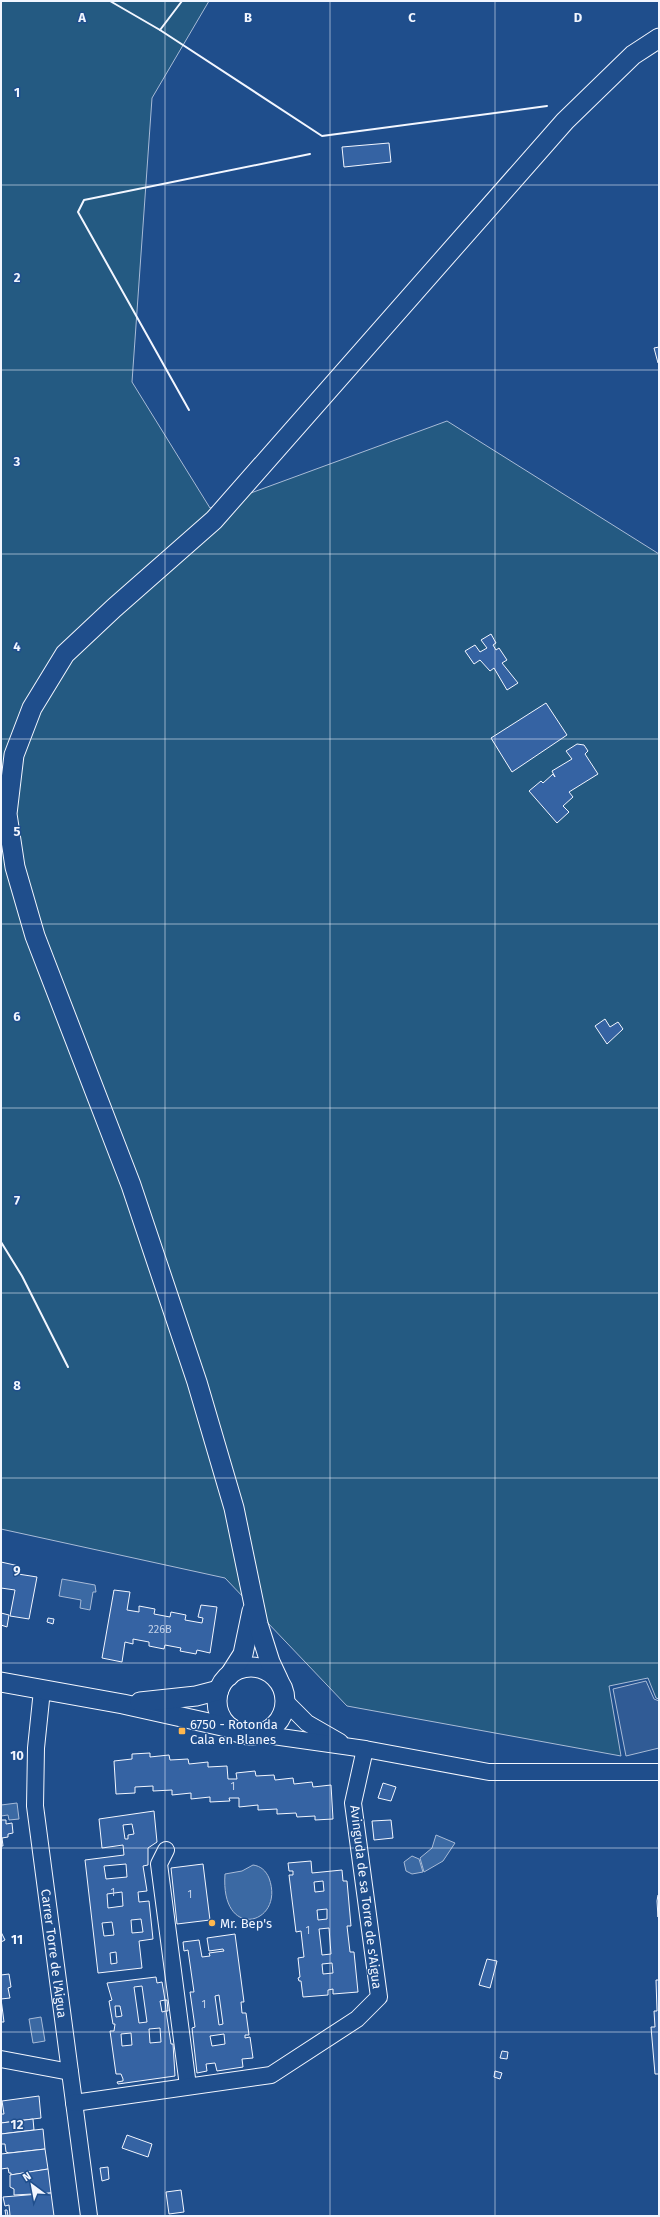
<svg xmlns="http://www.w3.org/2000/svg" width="660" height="2217" viewBox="0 0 660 2217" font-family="'Fira Sans',sans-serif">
  <rect width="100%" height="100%" fill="#1f4e8c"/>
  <path fill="#245a82" stroke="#a8bbd7" d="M1 1H209L152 98 132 382 210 508 447 421 659 554V1699L656 1698 648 1678 609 1686 621 1756 347 1706 225 1578 1 1529Z"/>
  <path fill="#305b95" stroke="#a8bbd7" d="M646 1681 654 1699 659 1701V1748L626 1756 613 1689Z"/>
  <g fill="#3b69a3" stroke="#a8bbd7">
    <path d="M62 1579 95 1585 96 1592H93L90 1610 80 1608 81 1600 59 1596Z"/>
    <path d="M17 1803 19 1819 9 1820 8 1815 1 1816V1805Z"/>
    <path d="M436 1835 455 1843 443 1861 424 1872 420 1858 432 1848Z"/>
    <path d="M412 1856 419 1859 423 1872 412 1874 406 1871 404 1862Z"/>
    <path d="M253 1865C261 1866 266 1871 269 1878 286 1924 220 1943 225 1874L242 1871Z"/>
    <path d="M41 2017 45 2041 33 2043 29 2019Z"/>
  </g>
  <g fill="#3563a3" stroke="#f2f6ff" fill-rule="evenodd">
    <path d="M389 143 391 162 344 167 342 147Z"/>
    <path d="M659 347V363H658L654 348Z"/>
    <path d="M491 634 496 643 493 645 496 650 499 648 507 660 502 663 518 683 507 690 494 668 490 671 480 660 474 664 465 651 475 645 480 652 487 648 481 640Z"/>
    <path d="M546 703 567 735 512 772 491 738Z"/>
    <path d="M577 744 584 745 588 751 585 754 598 774 569 792 573 797 563 806 569 812 557 823 529 791 541 781 543 783 553 774 555 777 552 771 572 759 566 751Z"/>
    <path d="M605 1019 610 1027 618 1022 623 1029 607 1044 595 1026Z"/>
    <path d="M1 1562 19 1566 18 1574 37 1577 29 1619 10 1616 15 1590 1 1588Z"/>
    <path d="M114 1590 130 1592 127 1610 139 1612V1606L155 1609 154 1614 170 1617 171 1612 186 1615 185 1620 202 1623 203 1618 198 1617 201 1605 217 1607 210 1653 197 1650 196 1654 180 1651 181 1648 165 1645 164 1649 149 1646V1642L133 1639V1644L125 1642 122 1662 102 1658Z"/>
    <path d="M1 1613 9 1615 7 1627 1 1625Z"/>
    <path d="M48 1618 54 1619 53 1624 47 1622Z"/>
    <path d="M150 1753V1757L169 1755 170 1760 188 1759 189 1764 208 1762V1767L227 1766 228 1779H237L236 1773 255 1771 256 1776 274 1775 275 1780 293 1778 294 1784 312 1782 313 1787 331 1785 333 1819 315 1820V1816L297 1817 296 1813 277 1814V1809L258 1810V1805L239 1807V1798H229L230 1801 210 1802V1797L191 1799V1793L172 1795V1790L153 1791V1786L135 1787V1793L116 1794 114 1761 132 1759V1754Z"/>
    <path d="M383 1783 396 1787 391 1801 378 1798Z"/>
    <path d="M154 1811 157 1842 148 1848V1865L143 1866 147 1891 138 1892 139 1902 149 1901 153 1939 139 1941 142 1968 98 1973 85 1860 124 1855 123 1845 102 1848 99 1819ZM132 1824 134 1834 128 1835V1839H125L123 1825ZM126 1864 127 1877 106 1879 104 1866ZM122 1892 123 1906 108 1908 107 1894ZM141 1919 143 1932 132 1933 131 1920ZM112 1922 114 1935 104 1936 102 1923ZM116 1952 117 1963 111 1964 110 1953Z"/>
    <path d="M1 1820H6V1824L12 1823 13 1833 8 1834V1837L2 1838 3 1846H1Z"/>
    <path d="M391 1820 393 1838 374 1840 372 1821Z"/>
    <path d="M311 1861 312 1873 342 1870 343 1881H347L351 1926H347L350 1952H354L358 1992 333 1994V1989L328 1990V1995L303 1997 301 1981H299L298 1978 300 1977 298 1958 304 1957 303 1949 301 1931 296 1932 289 1875H293V1871H289L288 1863ZM323 1881 324 1891 315 1892 314 1882ZM327 1909V1919L318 1920 317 1910ZM329 1928 331 1954 322 1955 319 1929ZM332 1963 333 1973 323 1974 322 1964Z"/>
    <path d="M203 1864 210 1920 177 1924 171 1868Z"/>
    <path d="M658 1895H659L658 1917 657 1901Z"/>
    <path d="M1 1932 5 1940 1 1942Z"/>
    <path d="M235 1934 244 2002H241L242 2013H246L249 2035H245V2038L250 2037 253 2058 242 2059 243 2067 217 2071 215 2063 206 2064 207 2071 197 2073 192 2028 195 2027 190 1992H194L188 1950 184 1951 183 1942 199 1940 202 1957 210 1956 209 1953 224 1951 223 1949 209 1951 207 1938ZM219 1995 223 2024 219 2025 215 1996ZM224 2034 225 2044 212 2046 210 2036Z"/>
    <path d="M487 1959 497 1961 490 1988 479 1985Z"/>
    <path d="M9 1974 11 1987 8 1988 10 1998 1 1999 4 2022H1V1975Z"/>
    <path d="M156 1977 157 1983 162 1982 165 2000 160 2001 162 2012 166 2011 171 2044H173L175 2076 118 2084 117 2082 123 2081V2079L121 2074H116L110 2031H114L115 2024H113L109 2001 112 2000 107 1983ZM142 1986 147 2022 139 2023 134 1987ZM115 2006H120L122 2016 116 2017ZM160 2028 161 2042 150 2043 149 2029ZM131 2033 132 2045 122 2046 121 2034Z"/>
    <path d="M656 1980H659V2074H655L651 2027H655L654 2011H657Z"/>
    <path d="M165 2000H167L168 2011H166Z"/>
    <path d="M502 2051 508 2052 507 2059 500 2058Z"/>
    <path d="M495 2071 502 2073 500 2079 494 2077Z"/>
    <path d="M39 2096 41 2118 1 2123V2114H4L2 2101Z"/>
    <path d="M33 2119 34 2130 1 2134V2123Z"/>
    <path d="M43 2129 45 2149 9 2153 6 2152 5 2144H1V2134Z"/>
    <path d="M127 2135 152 2144 148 2157 122 2148Z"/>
    <path d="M45 2149 48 2169 11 2175V2173H9L8 2168 1 2169V2154Z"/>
    <path d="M108 2167 109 2179 102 2181 100 2168Z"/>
    <path d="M48 2169 51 2193 14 2195V2189L10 2187V2175Z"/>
    <path d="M181 2190 184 2212 169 2214 166 2192Z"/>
    <path d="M51 2193 54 2216H6L5 2210H7L8 2216 10 2215 9 2205 5 2206 3 2197Z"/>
  </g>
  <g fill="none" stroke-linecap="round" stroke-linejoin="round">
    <g stroke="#f2f6ff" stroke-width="18">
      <g id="minor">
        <path id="s1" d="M42 1690 36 1748 35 1806 89 2216"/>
        <path d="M285 1701 307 1723 340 1742"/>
        <path d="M259 1734 365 1749 489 1772H659"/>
        <path d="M166 1850 159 1864 188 2086"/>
        <path d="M1 2059 70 2072"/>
        <path d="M74 2103 271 2075 357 2019 379 1997 353 1803 365 1749"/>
      </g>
    </g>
    <g stroke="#f2f6ff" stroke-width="21">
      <g id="tertiary">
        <circle cx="251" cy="1701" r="34"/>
        <path d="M229 1676 243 1654 252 1611"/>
        <path d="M278 1679 270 1662 258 1624 234 1508 197 1382 131 1185 35 936 15 867 7 814 14 755 32 708 65 654 114 608 214 520 565 121 633 55 659 38"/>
        <path d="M1 1682 123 1704 231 1728"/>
        <path d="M140 1702 196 1696 219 1690"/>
      </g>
    </g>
    <use href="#minor" stroke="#1f4e8c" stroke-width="16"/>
    <use href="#tertiary" stroke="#1f4e8c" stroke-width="19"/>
    <g stroke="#f2f6ff" stroke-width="2">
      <path d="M110 1 160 30 182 1"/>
      <path d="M160 30 322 136 547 106"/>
      <path d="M189 410 78 212 84 200 310 154"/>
      <path d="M1 1242 22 1276 68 1367"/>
    </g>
  </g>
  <path fill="none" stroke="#f2f6ff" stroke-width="1" stroke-opacity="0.55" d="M165 1V2216M330 1V2216M495 1V2216M1 185H659M1 370H659M1 554H659M1 739H659M1 924H659M1 1108H659M1 1293H659M1 1478H659M1 1663H659M1 1848H659M1 2032H659"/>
  <g fill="#ffb74d" stroke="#1f4e8c" stroke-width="1.5">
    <rect x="178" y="1727" width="8" height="8" rx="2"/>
    <circle cx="212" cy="1923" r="4"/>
  </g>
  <g text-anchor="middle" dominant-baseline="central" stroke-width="3" stroke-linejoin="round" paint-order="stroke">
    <g font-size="11" fill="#c3d1e8">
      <text x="160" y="1629">226B</text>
      <text x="233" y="1786">1</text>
      <text x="113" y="1892">1</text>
      <text x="190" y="1894">1</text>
      <text x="308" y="1930">1</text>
      <text x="204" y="2004">1</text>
    </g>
    <g font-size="13" fill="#f2f6ff" stroke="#1f4e8c" text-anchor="start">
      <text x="190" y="1724">6750 - Rotonda<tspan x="190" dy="15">Cala en Blanes</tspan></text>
      <text x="220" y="1923">Mr. Bep's</text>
    </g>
    <g font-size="13" fill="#f2f6ff" stroke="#1f4e8c">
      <text transform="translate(366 1897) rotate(83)">Avinguda de sa Torre de s'Aigua</text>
      <text stroke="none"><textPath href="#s1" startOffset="265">Carrer Torre de l'Aigua</textPath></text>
    </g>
  </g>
  <g font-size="13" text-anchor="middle" font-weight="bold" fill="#f2f6ff" stroke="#1f4e8c" stroke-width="3" stroke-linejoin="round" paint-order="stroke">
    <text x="82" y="22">A</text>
    <text x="248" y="22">B</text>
    <text x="412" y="22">C</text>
    <text x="578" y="22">D</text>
    <text x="17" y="97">1</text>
    <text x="17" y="282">2</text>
    <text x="17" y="466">3</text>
    <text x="17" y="651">4</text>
    <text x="17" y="836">5</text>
    <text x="17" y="1021">6</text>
    <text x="17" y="1205">7</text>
    <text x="17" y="1390">8</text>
    <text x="17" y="1575">9</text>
    <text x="17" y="1760">10</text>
    <text x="17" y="1944">11</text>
    <text x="17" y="2129">12</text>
  </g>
  <rect width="660" height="2217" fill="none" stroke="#f2f6ff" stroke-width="4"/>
  <g transform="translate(32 2185) rotate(328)" stroke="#1f4e8c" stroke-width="3" paint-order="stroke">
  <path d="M0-3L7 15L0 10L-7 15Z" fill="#f2f6ff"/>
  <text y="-6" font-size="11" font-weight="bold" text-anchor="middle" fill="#f2f6ff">N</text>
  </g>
</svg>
